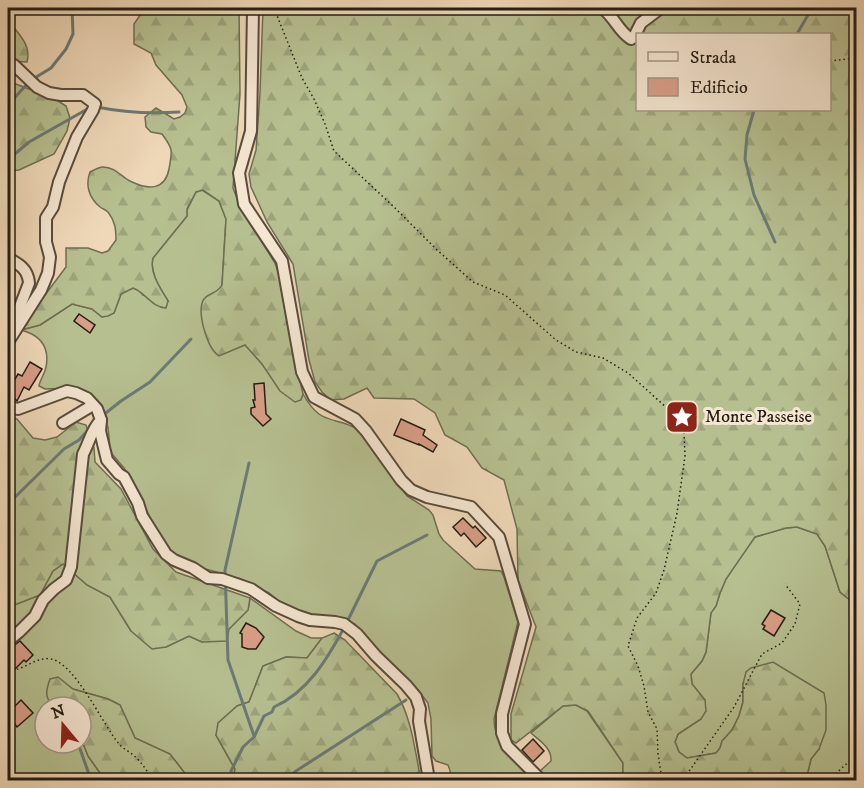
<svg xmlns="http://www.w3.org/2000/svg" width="864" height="788" viewBox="0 0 864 788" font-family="'IM FELL DW Pica',serif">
  <defs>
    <pattern id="forest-firs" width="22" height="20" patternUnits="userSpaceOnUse" patternTransform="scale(1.5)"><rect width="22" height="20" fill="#b6bf90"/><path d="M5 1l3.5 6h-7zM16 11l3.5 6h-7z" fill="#9ca47b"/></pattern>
  </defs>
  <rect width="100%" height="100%" fill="#efd8b8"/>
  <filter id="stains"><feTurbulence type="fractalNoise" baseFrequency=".00333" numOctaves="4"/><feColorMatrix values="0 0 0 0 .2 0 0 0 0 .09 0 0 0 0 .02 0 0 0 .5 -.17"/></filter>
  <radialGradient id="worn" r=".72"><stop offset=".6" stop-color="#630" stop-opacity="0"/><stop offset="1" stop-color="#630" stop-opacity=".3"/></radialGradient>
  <g fill="#b6bf90" stroke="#6e6e52" stroke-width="1.5">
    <path d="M202 190 219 201 226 219 222 285 219 291 206 297 219 355 245 344 262 364 300 400 303 394C307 401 312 409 319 414 330 422 345 421 357 429L407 496 429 510 433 515 439 534 443 540 475 569 501 571 504 577 518 622 494 719C494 747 516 763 534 780H449C452 775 450 770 448 765L436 761 432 756 431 719 428 703 418 690 366 638 355 624 337 617 312 615 284 606 269 593 241 579 202 568 177 557 166 546 154 526 137 490 124 468 112 454 110 448 108 428 102 411 71 388 45 389 39 386C40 379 45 374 46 367 50 346 40 335 21 330L40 325 72 304 92 309 102 317 114 313 121 294 133 288 139 290 143 295 168 301C161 289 149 273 153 258L187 216V210L196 192Z"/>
    <path d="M797 527 817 534 825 546 840 592 850 600 856 598V780H806L811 759 819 749 743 684V702L739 716 732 730 722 741 720 748 716 753 687 758 679 752 675 742 678 734 701 719 705 700 692 684 691 674 702 661 706 652 711 612 716 606 720 593 726 579 749 544 755 537 786 528Z"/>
    <path d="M63 564 87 585 110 597 131 631 166 647 189 636 202 642 229 629 248 610 250 598 296 631 311 638H322L307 658 286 657 263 666 249 702 237 706 216 735 235 769 233 780H190L170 754 135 738 120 705 108 699 73 689 50 704 54 707H45V743H81V738L88 756 105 780H8V615L14 605 40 595 53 571Z"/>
    <path d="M576 705 587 711 623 763V780H548L539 772 551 761C552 748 540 741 531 733L563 706Z"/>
  </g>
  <g fill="url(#forest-firs)" stroke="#6e6e52" stroke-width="1.5" fill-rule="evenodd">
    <path d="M145 8H239L240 94 233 188 241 209 275 263 281 280 292 345 303 394 301 400 295 402 280 391 262 364 245 345 219 356C207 348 196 311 204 299 210 292 217 294 222 285L226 219 219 201 203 190 196 192 187 209V216L153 258C149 273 161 289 168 301L166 308C151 307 145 292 133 288L121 294 114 313 108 316 102 317 92 309 72 304 40 325 21 330 24 323 66 267V248H88L102 253 108 251 116 240C116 229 115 221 108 212 106 210 103 209 100 207 89 198 85 185 90 172 94 170 99 167 103 167 116 167 122 178 132 182 149 190 165 190 169 169 172 151 174 150 162 134L151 132 146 127 145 117 156 108 174 119 180 117 185 113 187 107 182 95 156 65 151 53 134 44V24Z"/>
    <path d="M263 8H567L574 9 577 8H856V598L850 600 840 592 825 546 817 534 797 527 786 528 755 537 726 579 720 593 716 606 711 613 706 652 702 661 691 674 692 684 705 700 706 711 701 719 678 734 675 742 679 752 687 758 716 753 720 748 722 741 732 730 739 716 743 702V684L746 672 751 668 773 662 824 693 826 705V730L819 749 811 759 806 780H623V763L588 711 576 705 563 706 516 743 511 740V714L536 627 518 580 517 529 504 480 482 468 467 447 445 435 435 413 414 399 374 398 367 388 344 399 331 400 322 392 315 382 309 360 293 264 267 222 251 187 249 174 256 150 260 93ZM638 34H830V110H638Z"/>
    <path d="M8 20C17 32 32 45 27 62L8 61Z"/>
    <path d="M8 81 55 99 66 106 70 118 67 131 54 154 19 170 8 171Z"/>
    <path d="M8 415 17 419 33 438 45 440 57 437 76 422 86 425 94 448 95 462 121 489 153 549 176 572 250 598 248 610 229 629 227 641 202 642 189 636 166 647 152 649 131 631 110 597 87 585 63 564 53 571 40 595 14 605 8 615Z"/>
    <path d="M334 633 345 640 397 694C412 719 415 752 421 780H233L235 769 216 735 218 723 237 706 249 702 263 666 286 657 307 658 322 638Z"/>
    <path d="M58 677 73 689 108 699 120 705 135 738 170 754 190 780H105L88 756 81 738V707H54C44 698 46 690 50 679Z"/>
  </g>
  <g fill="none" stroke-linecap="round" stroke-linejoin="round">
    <g stroke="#6c7a75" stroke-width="3">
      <path d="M797 34 812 8"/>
      <path d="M33 79 51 68 66 49 73 34 72 8"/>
      <path d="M8 105 28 83"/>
      <path d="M97 107C126 113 149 114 179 112"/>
      <path d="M754 110 747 135 745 159 754 195 775 242"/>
      <path d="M8 158 16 153 29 142 91 107"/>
      <path d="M102 416 121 401 150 382 191 339"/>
      <path d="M249 463 225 570 228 660 254 736"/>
      <path d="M8 504 64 449 79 440 89 429"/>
      <path d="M347 622 377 561 427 535"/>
      <path d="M78 743 91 780"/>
      <path d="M848 778 851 780"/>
      <path d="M232 780 231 771 243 747 254 737 264 716 272 712 274 707C308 692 327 659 344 628"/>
      <path d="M284 780 296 771 406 700"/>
    </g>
  </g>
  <g fill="#d99e87" stroke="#251d13" stroke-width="1.5">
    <path d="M79 314 95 325 90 333 74 321Z"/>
    <path d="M30 362 42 369 29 390 24 387 17 401 13 397 8 396V383L11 386 18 374 22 376Z"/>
    <path d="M264 383 266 414 271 419 263 426 251 414V408L255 407 253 400H255L254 384Z"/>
    <path d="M401 419 425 430 423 435 437 445 433 452 419 444V445L394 435Z"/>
    <path d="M463 518 473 528 475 526 486 538 476 547 464 533 461 536 453 527Z"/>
    <path d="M771 610 785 618 774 636 763 629 765 626 762 624Z"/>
    <path d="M246 623 256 628 264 637 256 649H248L242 647V634L240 633Z"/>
    <path d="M20 641 33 655 26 662 24 660 8 676V648L12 647Z"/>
    <path d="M21 700 33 713 17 727 14 723 12 725 8 720V713Z"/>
    <path d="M533 739 544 751 533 762 522 750Z"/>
  </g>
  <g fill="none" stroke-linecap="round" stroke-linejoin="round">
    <g stroke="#584c3c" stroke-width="14">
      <g id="minor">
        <path d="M253 8 251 131 239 173 244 204 282 261 302 372 314 397 355 419 366 431 401 480 411 490 427 497 471 507 499 537 525 624 502 714V733L507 746 541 780"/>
        <path d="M602 8C614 16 618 31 631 39L634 37 641 23 661 8"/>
        <path d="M8 65H14L37 87 49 93 61 95H83L95 104 93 110 77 137 59 182 53 207 46 218V242L50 257 48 273 41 290 8 342"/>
        <path d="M8 258C19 264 28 269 29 283L16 317 17 323"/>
        <path d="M8 403 13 408 18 409 67 391 76 393 87 398 97 409 101 420 100 431 107 460 119 474 124 477 138 503 142 516 166 554 174 560 193 568 208 578 222 579 251 589 276 606 298 616 310 620 335 622 344 624 357 634 376 656 406 685 416 697 420 709 419 721 429 780"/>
        <path d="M63 423 93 405"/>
        <path d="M8 641 19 632 35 616 43 600 54 589 66 580 71 567 83 454C90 441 91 430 101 420"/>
      </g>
    </g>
    <g stroke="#251d13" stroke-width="1.5" stroke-dasharray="1.5 3" stroke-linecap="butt">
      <path d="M274 8 302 78 314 99 325 124 334 151 394 207 436 249 473 282 505 295 556 340 576 352 603 358 628 373 677 417 684 433 685 456 677 513 664 570 656 593 637 618 628 646 638 666 644 686 648 712 657 729 658 754 662 780"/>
      <path d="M830 61 856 58"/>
      <path d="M8 670C23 672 35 656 51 659 75 663 103 725 119 744 123 749 129 751 133 755 142 762 147 772 154 780"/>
      <path d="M679 780 690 770 734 707 762 654 782 643 795 624 800 604 785 584"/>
      <path d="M829 780 856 755"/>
    </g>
    <use href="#minor" stroke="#f5e6d1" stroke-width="10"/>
  </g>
  <defs>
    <g id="sight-square" transform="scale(1.725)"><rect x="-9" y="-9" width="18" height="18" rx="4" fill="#8f2418" stroke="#f5e6d1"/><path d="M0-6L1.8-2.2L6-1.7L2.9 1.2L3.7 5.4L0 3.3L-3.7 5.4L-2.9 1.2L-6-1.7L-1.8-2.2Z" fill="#fff"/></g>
  </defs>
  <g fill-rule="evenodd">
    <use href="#sight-square" x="682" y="417"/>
  </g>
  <g text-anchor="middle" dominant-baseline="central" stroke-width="6" stroke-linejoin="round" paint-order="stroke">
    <g font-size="18" fill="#251d13" stroke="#f5e6d1" text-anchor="start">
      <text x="705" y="417">Monte Passeise</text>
    </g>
  </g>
  <rect width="864" height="788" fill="none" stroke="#efd8b8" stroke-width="30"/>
  <rect x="9" y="9" width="846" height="770" fill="none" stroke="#251d13" stroke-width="3"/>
  <rect x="15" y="15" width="834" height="758" fill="none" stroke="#251d13" stroke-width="1.5"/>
  <rect x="636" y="33" width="195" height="78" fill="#f5e6d1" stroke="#a29685" stroke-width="1.5"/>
  <rect x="648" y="52" width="30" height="9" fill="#f5e6d1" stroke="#a29685" stroke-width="1.5"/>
  <text x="690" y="63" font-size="18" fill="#251d13">Strada</text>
  <rect x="648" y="78" width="30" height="18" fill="#d99e87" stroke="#a29685" stroke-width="1.5"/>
  <text x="690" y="93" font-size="18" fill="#251d13">Edificio</text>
  <g transform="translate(63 725) rotate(341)"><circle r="28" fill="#f5e6d1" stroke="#a29685" stroke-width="1.5"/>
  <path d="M0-4.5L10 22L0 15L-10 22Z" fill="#8f2418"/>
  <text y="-9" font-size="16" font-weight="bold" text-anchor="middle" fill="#251d13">N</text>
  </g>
  <rect width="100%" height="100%" filter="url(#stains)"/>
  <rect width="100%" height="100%" fill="url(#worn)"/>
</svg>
